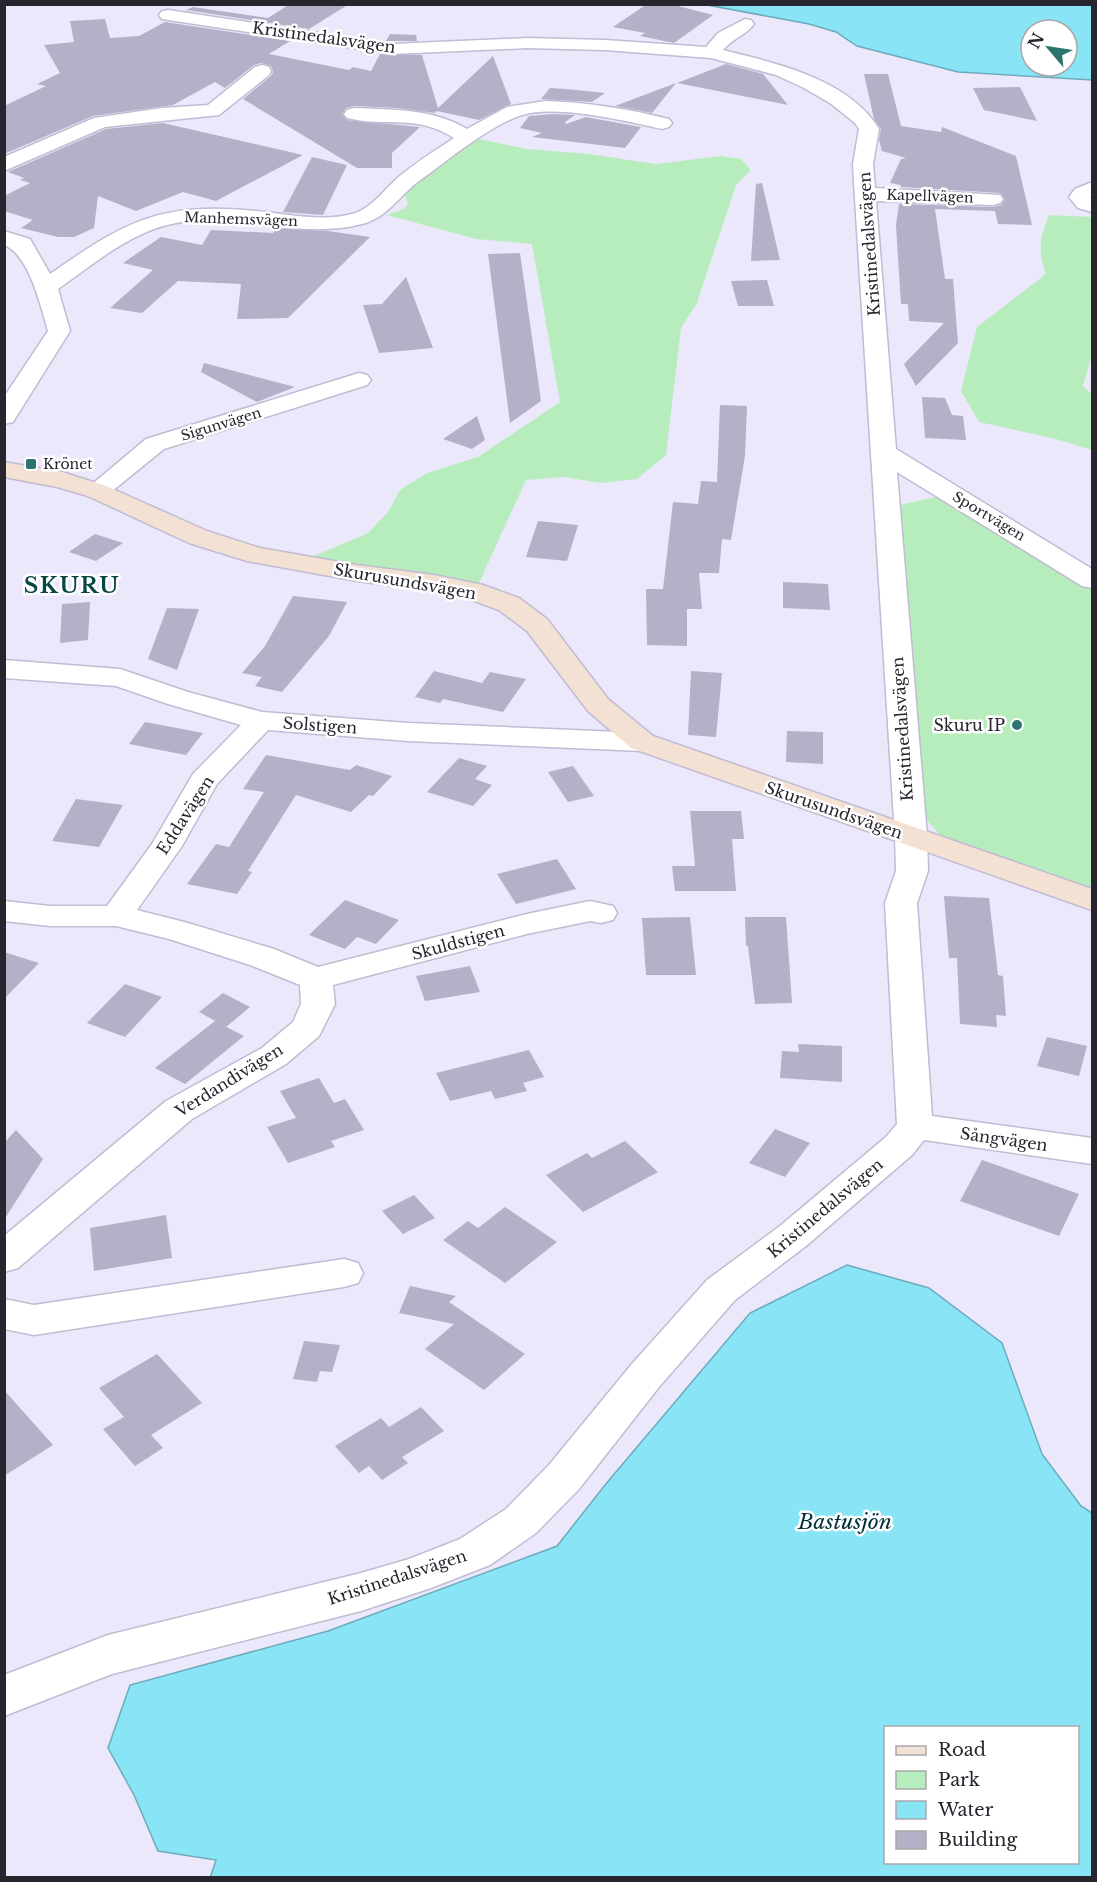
<svg xmlns="http://www.w3.org/2000/svg" width="1097" height="1882" viewBox="0 0 1097 1882" font-family="'Libre Baskerville',serif">
  <rect width="100%" height="100%" fill="#ece8fc"/>
  <g fill="#b7edbc">
    <path d="M479 139 527 149 589 154 656 164 721 156 741 159 751 170 736 185 697 303 681 328 666 455 637 479 601 483 564 477 526 480 478 585 312 557 368 533 388 512 400 490 427 473 478 457 560 402 532 244 476 239 387 215 403 209 408 205 404 191 420 176Z"/>
    <path d="M1049 215 1092 217V268L1091 270 1092 272V355L1083 386 1092 394V450L1056 439 979 422 961 391 977 327 1046 274C1037 251 1040 238 1049 215Z"/>
    <path d="M940 496 1092 588V885L1090 888 939 834 921 813 895 506Z"/>
  </g>
  <g fill="#89e4f6" stroke="#6cabba" stroke-width="1.5" fill-rule="evenodd">
    <path d="M707 5H1092V80L958 72 857 46 836 32 809 24ZM1031 30H1067V66H1031Z"/>
    <path d="M847 1265 929 1288 1002 1343 1042 1454 1081 1506 1092 1513V1877L210 1878 216 1860 158 1851 134 1795 108 1748 130 1685 328 1631 557 1546 605 1485 750 1313ZM886 1728H1078V1862H886Z"/>
  </g>
  <g fill="none" stroke-linecap="round" stroke-linejoin="round">
    <path stroke="#033139" stroke-width="1.5" stroke-dasharray="4.5 4" stroke-linecap="butt" d="M1083 4 1092 6"/>
  </g>
  <g fill="#b5afc7">
    <path d="M290 4H349L309 29 186 10 193 7 268 18Z"/>
    <path d="M647 4H670L713 15 674 43 640 36 645 33 613 27Z"/>
    <path d="M105 19 110 38 139 36 165 22 290 41 269 54 349 70 353 67 371 71 380 54 422 55 438 108 493 56 511 104 479 120 437 111 435 113 398 108 354 106 346 108 342 114 347 120 420 127 392 153V168H357L243 99 271 76 273 72 271 66 261 63 254 65 225 88 215 82 173 105 93 116 4 154V106L46 86 37 84 60 73 44 45 74 42 70 21Z"/>
    <path d="M390 34 416 35 417 41H386Z"/>
    <path d="M726 64 763 74 788 105 677 83Z"/>
    <path d="M864 74H888L901 126 941 132 942 127 1016 156 1032 225 998 224 995 211 935 209 945 279H953L958 343 916 386 904 364 944 323 909 321 908 304H901L896 225 899 204 993 207 1001 205 1005 199 1000 193 901 187V185L890 183 901 159 906 158 882 151 879 140 881 129 874 119Z"/>
    <path d="M676 83 652 113 615 106Z"/>
    <path d="M1020 87 1037 121 984 110 973 88Z"/>
    <path d="M550 88 566 89 605 93 592 102 541 99Z"/>
    <path d="M553 114 575 115 565 122 566 124 586 117 641 127 625 148 532 137 542 133 520 128 529 116Z"/>
    <path d="M163 123 303 155 216 201 183 192 136 211 98 196 94 228 74 237H58L21 228 33 220 4 211V196L30 183 20 180 24 178 8 172 106 129Z"/>
    <path d="M312 157 347 165 323 215 283 212Z"/>
    <path d="M762 183 780 260 751 261 756 184Z"/>
    <path d="M275 228 328 231 370 237 288 318 237 319 241 284 178 281 142 313 110 308 153 270 123 263 161 237 202 245 211 230 273 233Z"/>
    <path d="M520 253 541 401 510 423 488 254Z"/>
    <path d="M406 277 433 348 379 353 363 305 382 304Z"/>
    <path d="M767 280 774 306H738L731 281Z"/>
    <path d="M204 363 295 387 257 402 201 372Z"/>
    <path d="M922 397 945 398 952 415 963 416 966 440 925 438Z"/>
    <path d="M720 405 747 406 745 456 731 540 722 539 719 573H699L702 609H687V646L647 645 646 589H663L673 502 698 504 701 481 717 482Z"/>
    <path d="M477 416 485 440 472 449 443 439Z"/>
    <path d="M538 521 578 525 567 561 526 557Z"/>
    <path d="M95 534 123 543 96 561 69 552Z"/>
    <path d="M783 582 828 584 830 610 783 608Z"/>
    <path d="M293 596 347 602 329 636 282 692 255 686 262 677 242 673 265 646Z"/>
    <path d="M90 602 88 640 60 643 62 604Z"/>
    <path d="M167 608 199 609 177 670 148 659Z"/>
    <path d="M434 671 482 683 490 672 526 679 503 712 443 699 440 703 415 697Z"/>
    <path d="M691 671 722 673 716 737 688 735Z"/>
    <path d="M145 722 203 733 186 755 129 744Z"/>
    <path d="M787 731 823 732V764L786 762Z"/>
    <path d="M266 755 350 770 356 765 392 776 373 796 369 795 351 812 296 795 248 871 252 872 237 894 187 884 216 844 229 847 264 792 243 789Z"/>
    <path d="M459 758 487 766 475 779 492 785 473 806 427 792Z"/>
    <path d="M573 766 594 796 568 802 548 772Z"/>
    <path d="M76 799 123 805 99 847 52 841Z"/>
    <path d="M690 811H741L744 839H732L736 891H675L672 866H695Z"/>
    <path d="M557 859 576 889 516 904 497 874Z"/>
    <path d="M944 896 989 898 998 975 1003 976 1006 1016 996 1015 997 1027 960 1024 957 958H949Z"/>
    <path d="M345 900 399 920 376 944 357 937 345 949 309 935Z"/>
    <path d="M690 917 696 975H646L642 918Z"/>
    <path d="M745 917H786L792 1003 755 1004 748 946H746Z"/>
    <path d="M4 952 39 963 4 999Z"/>
    <path d="M470 966 480 992 425 1001 416 976Z"/>
    <path d="M125 984 162 997 125 1037 87 1023Z"/>
    <path d="M223 993 250 1007 226 1027 199 1012Z"/>
    <path d="M215 1021 244 1036 185 1084 155 1068Z"/>
    <path d="M1047 1037 1087 1046 1079 1076 1037 1066Z"/>
    <path d="M798 1044 842 1046V1082L780 1078 782 1051 799 1052Z"/>
    <path d="M529 1050 544 1077 523 1083 527 1091 495 1099 491 1091 450 1101 436 1073Z"/>
    <path d="M319 1078 334 1103 345 1099 364 1130 331 1141 335 1147 288 1163 267 1127 296 1118 280 1091Z"/>
    <path d="M775 1129 810 1143 785 1177 749 1163Z"/>
    <path d="M16 1130 43 1159 4 1220V1143Z"/>
    <path d="M625 1141 658 1172 583 1212 546 1175 587 1153 592 1158Z"/>
    <path d="M982 1160 1079 1194 1059 1236 960 1201Z"/>
    <path d="M414 1195 435 1218 403 1234 382 1211Z"/>
    <path d="M505 1207 557 1242 505 1283 443 1240 468 1221 478 1228Z"/>
    <path d="M166 1215 172 1258 94 1271 90 1228Z"/>
    <path d="M410 1286 456 1296 449 1302 525 1354 484 1390 425 1349 454 1324 399 1313Z"/>
    <path d="M304 1341 340 1345 332 1372 320 1371 317 1382 293 1379Z"/>
    <path d="M157 1354 202 1403 151 1435 163 1448 135 1466 103 1429 124 1417 99 1388Z"/>
    <path d="M4 1390 53 1445 4 1476Z"/>
    <path d="M421 1407 444 1431 402 1457 408 1463 382 1480 369 1466 359 1473 335 1446 381 1418 389 1427Z"/>
  </g>
  <g fill="none" stroke-linecap="round" stroke-linejoin="round">
    <g stroke="#c1bbd3" stroke-width="3">
      <g id="street">
        <path d="M168 10 392 44 528 38 605 40 706 47 718 33 745 19 751 20 754 24C746 35 732 39 723 50 775 63 849 79 879 129L873 164 875 188 1000 195 1003 199 1000 203 993 205 876 201 896 449 1092 569V588L1082 586 897 472 927 836 928 871 917 903 932 1116 1092 1138V1164L924 1140 912 1155 806 1246 735 1300 659 1387 579 1489 536 1533 490 1565 431 1588 361 1611 112 1674 4 1716V1675L108 1635 361 1573 409 1559 460 1539 506 1509 549 1465 631 1365 707 1280 780 1226 886 1137 897 1124 885 903 896 871 895 836 854 183 853 164 859 129 855 123 830 103 804 88 776 75 711 58 605 50 528 48 392 54 162 19 159 15 162 11Z"/>
        <path d="M262 65 269 67 271 71 269 75 219 115 105 127 4 171V157L94 118 162 108 208 105 255 67Z"/>
        <path d="M545 101C587 102 628 109 669 119L672 123 669 127 662 129C627 121 556 104 522 115 490 125 448 160 419 181 400 195 387 218 362 224 298 241 231 209 167 225 127 235 91 266 58 289L70 331 13 422 4 424V397L48 331C41 307 29 254 4 245V231L30 239 50 274C128 220 159 202 257 211 286 214 323 222 352 214 372 209 386 187 401 175 418 161 436 150 454 138 414 113 387 128 347 118L344 114 347 110 354 108C393 110 432 108 467 129L507 107Z"/>
        <path d="M1092 182V196L1090 197 1092 200V212L1078 208 1069 197 1075 189Z"/>
        <path d="M359 373 367 375 371 380 367 385 164 449 106 496 97 499 88 496 84 491 146 439Z"/>
        <path d="M4 660 120 669 188 692 262 712 408 723 642 733 653 736 657 742 653 748 642 751 408 741 268 730 217 784 182 846 137 910 188 923 274 949 318 967 527 914 590 901 613 906 617 913 613 920 601 923 590 921 527 934 333 985 335 1004 319 1036 286 1064 192 1119 18 1268 4 1272V1236L166 1101 262 1048 293 1022 301 1004 300 985 250 965 169 939 116 926H50L4 921V901L50 906H107L152 844 193 774 241 725 168 704 116 686 4 678Z"/>
        <path d="M344 1259 358 1263 363 1273 358 1283 344 1287 34 1335 4 1329V1299L34 1305Z"/>
      </g>
    </g>
    <g stroke="#c1bbd3" stroke-width="3">
      <path id="secondary" d="M4 462 62 472 106 486 207 531 260 548 357 565 434 575 483 585 519 598 547 619 608 699 653 736 1092 889V910L631 748 588 711 527 631 499 610 466 598 434 591 357 581 247 561 189 543 88 496 57 487 4 477Z"/>
    </g>
    <use href="#street" fill="#fff" fill-rule="evenodd"/>
    <use href="#secondary" fill="#f3e1d4" fill-rule="evenodd"/>
  </g>
  <g fill="#2b746f" stroke="#fff" stroke-width="2">
    <rect x="25" y="458" width="12" height="12" rx="3"/>
    <circle cx="1017" cy="725" r="6"/>
  </g>
  <g text-anchor="middle" dominant-baseline="central" stroke-width="5" stroke-linejoin="round" paint-order="stroke">
    <g font-size="14" fill="#27252e" stroke="#fff">
      <text transform="translate(930 196) rotate(2)">Kapellvägen</text>
      <text transform="translate(241 219) rotate(2)">Manhemsvägen</text>
      <text transform="translate(221 424) rotate(-17)">Sigunvägen</text>
      <text transform="translate(989 516) rotate(31)">Sportvägen</text>
    </g>
    <g font-size="14" fill="#27252e" stroke="#fff" text-anchor="start">
      <text x="43" y="464">Krönet</text>
    </g>
    <g font-size="16" fill="#27252e" stroke="#fff">
      <text transform="translate(324 37) rotate(8)">Kristinedalsvägen</text>
      <text transform="translate(869 244) rotate(-94)">Kristinedalsvägen</text>
      <text transform="translate(405 581) rotate(10)">Skurusundsvägen</text>
      <text transform="translate(320 725) rotate(4)">Solstigen</text>
      <text transform="translate(902 729) rotate(-94)">Kristinedalsvägen</text>
      <text transform="translate(834 810) rotate(19)">Skurusundsvägen</text>
      <text transform="translate(185 815) rotate(-57)">Eddavägen</text>
      <text transform="translate(458 942) rotate(-15)">Skuldstigen</text>
      <text transform="translate(229 1080) rotate(-32)">Verdandivägen</text>
      <text transform="translate(1004 1139) rotate(8)">Sångvägen</text>
      <text transform="translate(825 1208) rotate(-40)">Kristinedalsvägen</text>
      <text transform="translate(397 1577) rotate(-18)">Kristinedalsvägen</text>
    </g>
    <g font-size="16" fill="#27252e" stroke="#fff" text-anchor="end">
      <text x="1005" y="725">Skuru IP</text>
    </g>
    <g font-size="21" font-style="italic" fill="#033139" stroke="#fff">
      <text x="845" y="1522">Bastusjön</text>
    </g>
    <g font-size="22" font-weight="bold" letter-spacing="1.5" fill="#054743" stroke="#fff">
      <text x="72" y="585">SKURU</text>
    </g>
  </g>
  <rect width="1097" height="1882" fill="none" stroke="#27252e" stroke-width="12"/>
  <rect x="884" y="1726" width="195" height="138" fill="#ffffff" stroke="#a9a8ab" stroke-width="1.5"/>
  <rect x="896" y="1746" width="30" height="9" fill="#f3e1d4" stroke="#a9a8ab" stroke-width="1.5"/>
  <text x="938" y="1756" font-size="18" fill="#27252e">Road</text>
  <rect x="896" y="1771" width="30" height="18" fill="#b7edbc" stroke="#a9a8ab" stroke-width="1.5"/>
  <text x="938" y="1786" font-size="18" fill="#27252e">Park</text>
  <rect x="896" y="1801" width="30" height="18" fill="#89e4f6" stroke="#a9a8ab" stroke-width="1.5"/>
  <text x="938" y="1816" font-size="18" fill="#27252e">Water</text>
  <rect x="896" y="1831" width="30" height="18" fill="#b5afc7" stroke="#a9a8ab" stroke-width="1.5"/>
  <text x="938" y="1846" font-size="18" fill="#27252e">Building</text>
  <g transform="translate(1049 48) rotate(299)"><circle r="28" fill="#ffffff" stroke="#a9a8ab" stroke-width="1.5"/>
  <path d="M0-4.5L10 22L0 15L-10 22Z" fill="#2b746f"/>
  <text y="-9" font-size="16" font-weight="bold" text-anchor="middle" fill="#27252e">N</text>
  </g>
</svg>
